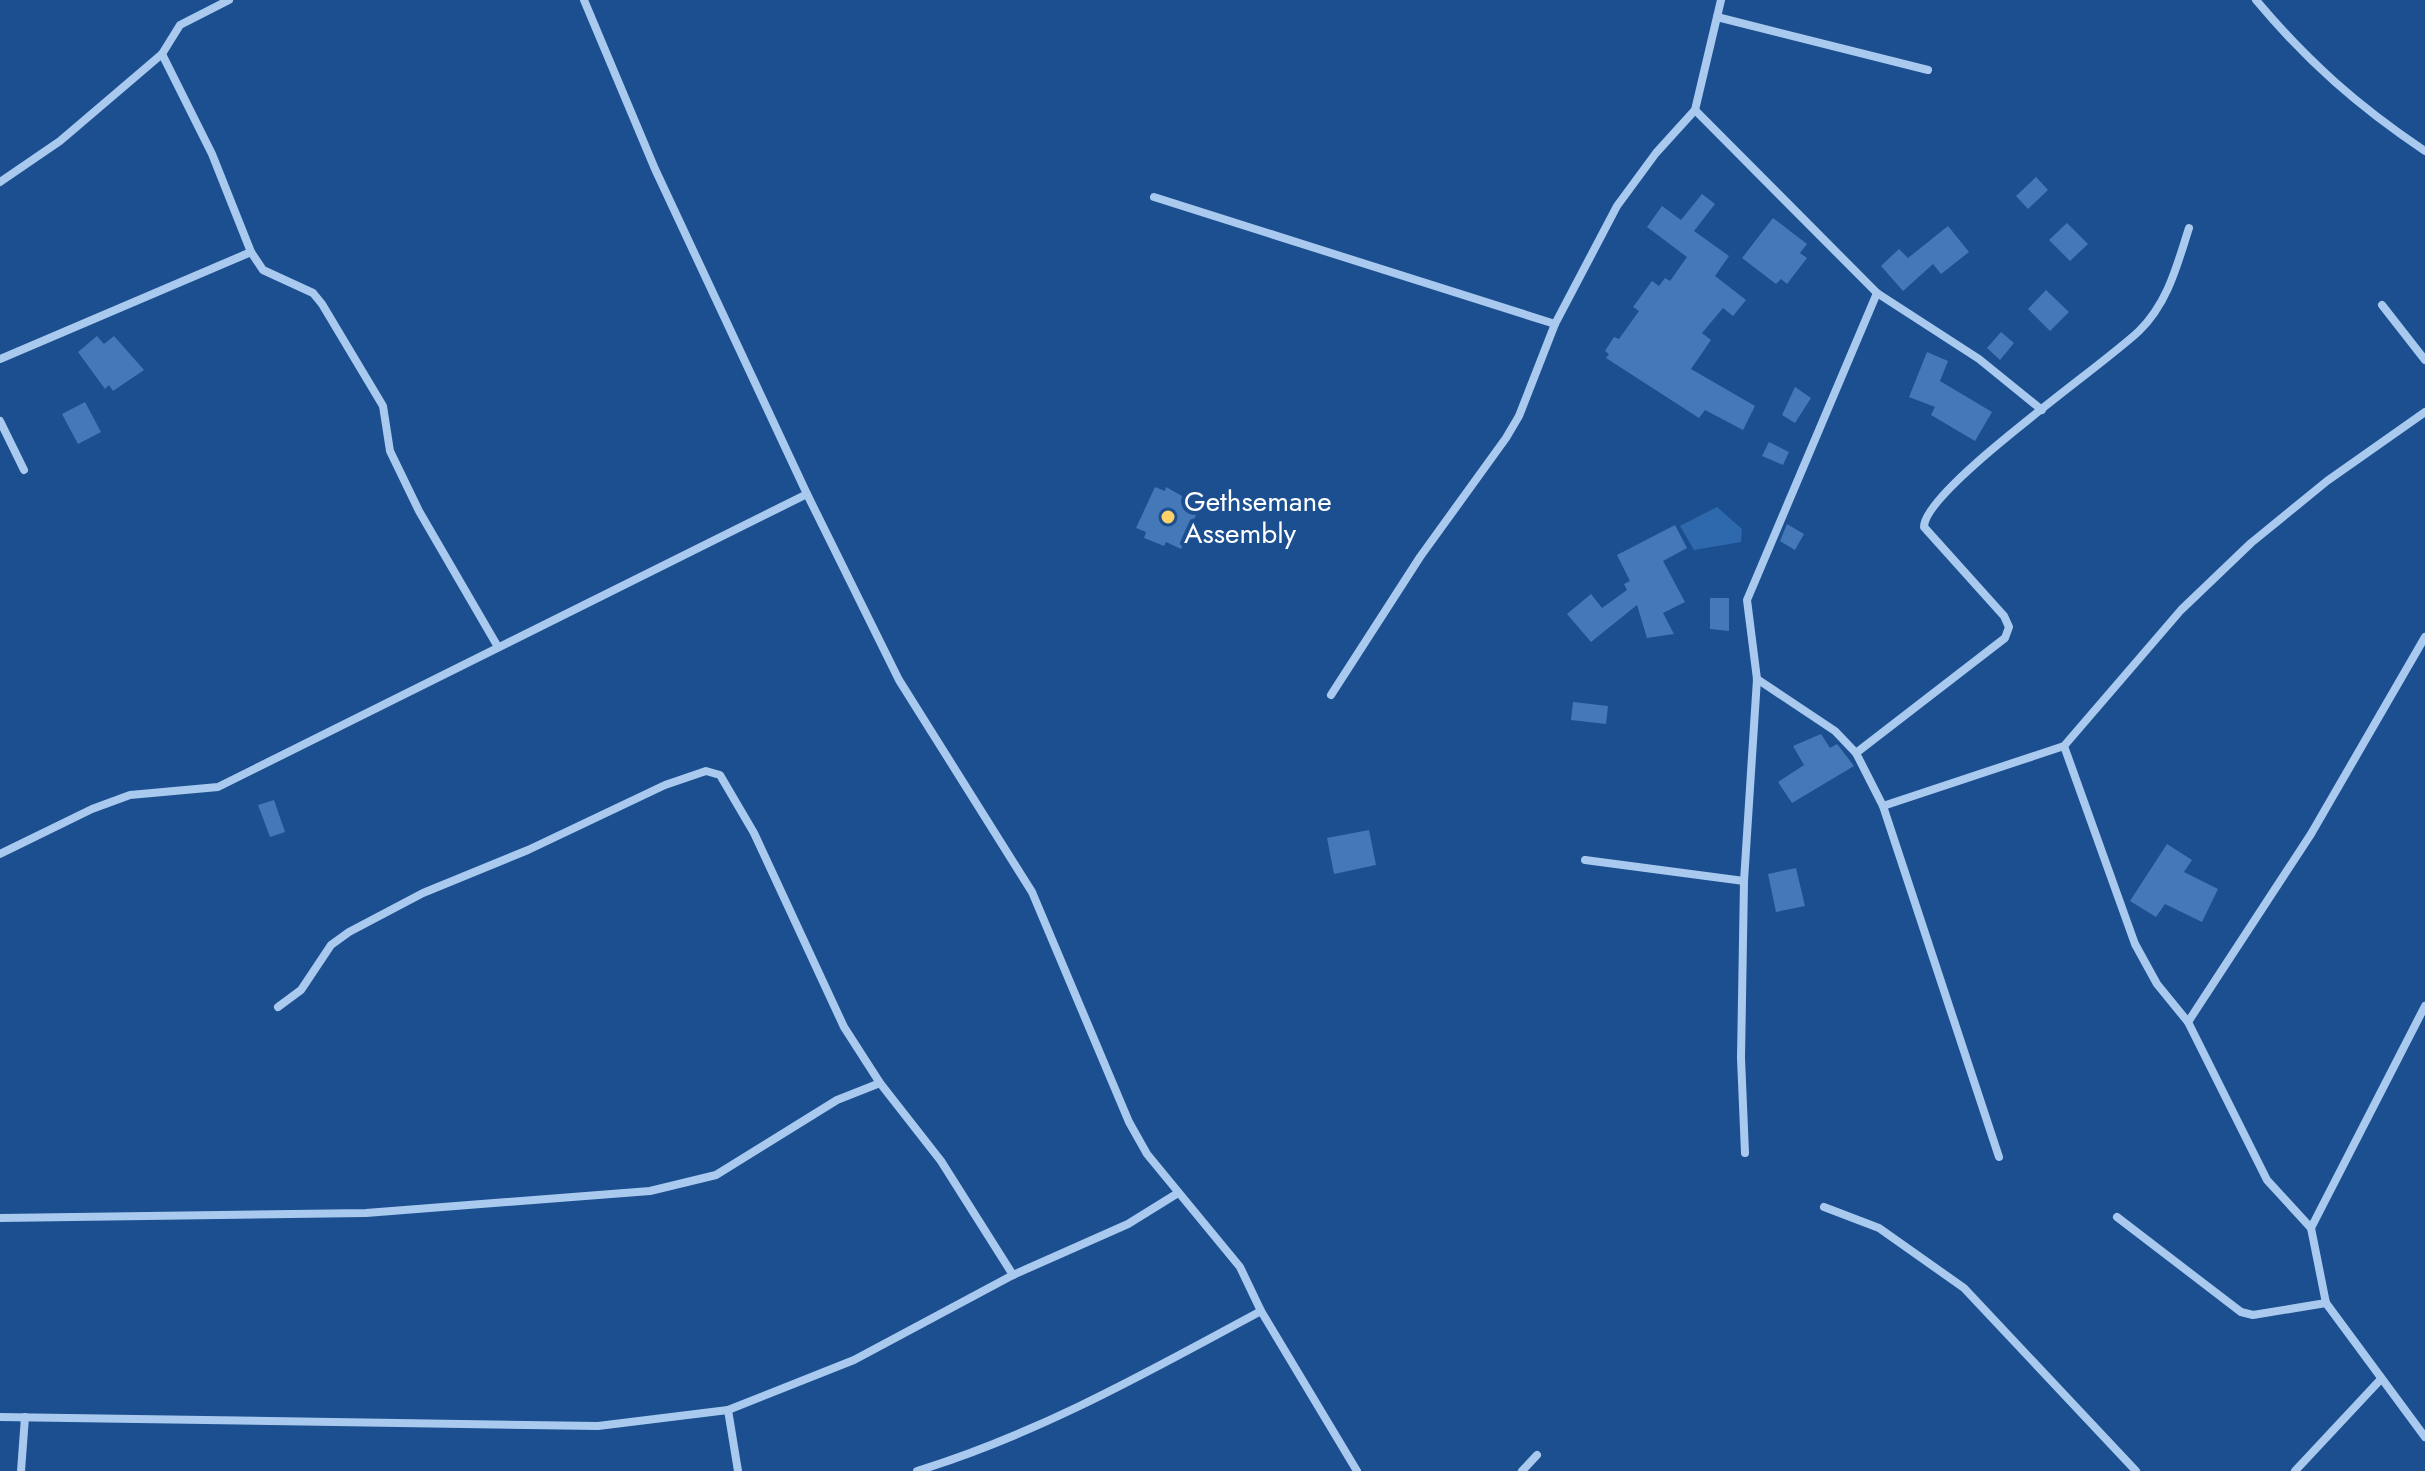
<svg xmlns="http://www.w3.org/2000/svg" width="2425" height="1471" viewBox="0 0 2425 1471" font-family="Jost,sans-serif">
  <rect width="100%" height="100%" fill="#1b4f8f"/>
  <path fill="#2e69ad" d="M1717 507 1742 529 1741 542 1694 550 1680 526Z"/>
  <g fill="#4478b7">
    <path d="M2036 177 2048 190 2028 209 2016 196Z"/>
    <path d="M1702 194 1715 204 1694 231 1729 256 1715 276 1746 300 1733 316 1723 308 1702 333 1711 340 1691 369 1755 406 1743 430 1705 410 1699 418 1606 358 1609 354 1605 351 1614 337 1619 339 1639 311 1633 307 1652 281 1659 286 1665 278 1670 281 1687 257 1647 227 1662 206 1681 220Z"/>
    <path d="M1773 218 1807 244 1800 253 1807 258 1787 284 1781 279 1776 284 1742 258Z"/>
    <path d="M2067 223 2088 244 2070 261 2049 240Z"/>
    <path d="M1948 226 1969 252 1941 274 1933 264 1903 291 1881 266 1899 249 1908 258Z"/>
    <path d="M2046 290 2069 312 2050 331 2028 309Z"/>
    <path d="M2001 332 2014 343 2000 360 1987 348Z"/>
    <path d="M97 336 104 344 114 336 144 370 113 391 109 385 105 389 78 352Z"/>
    <path d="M1927 352 1948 361 1940 381 1992 412 1975 441 1931 415 1935 407 1909 397Z"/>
    <path d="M1795 387 1811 398 1795 423 1782 415Z"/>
    <path d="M85 402 101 432 78 444 62 414Z"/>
    <path d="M1769 442 1789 452 1783 465 1762 456Z"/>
    <path d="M1155 487 1165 491 1166 487 1200 506 1181 549 1166 542 1164 546 1144 538 1146 532 1136 528Z"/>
    <path d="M1787 524 1804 534 1795 550 1780 541Z"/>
    <path d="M1675 525 1687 548 1663 561 1685 602 1663 613 1674 634 1647 638 1637 605 1591 642 1567 614 1591 594 1602 608 1627 590 1624 584 1630 581 1617 555Z"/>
    <path d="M1710 598H1729V631L1710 629Z"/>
    <path d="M1573 702 1608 706 1606 724 1571 720Z"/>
    <path d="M1821 734 1830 748 1837 744 1854 766 1792 803 1778 782 1804 765 1793 746Z"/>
    <path d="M274 800 285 832 270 837 258 805Z"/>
    <path d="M1369 830 1376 865 1334 874 1327 838Z"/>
    <path d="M2167 844 2192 860 2184 872 2218 889 2202 922 2165 904 2156 917 2130 901Z"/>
    <path d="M1796 868 1805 906 1776 912 1768 874Z"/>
  </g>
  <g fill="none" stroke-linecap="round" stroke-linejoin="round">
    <g stroke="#a9c9ee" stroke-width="8">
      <path d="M584 0 655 169 807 494 899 680 1032 892 1129 1122 1147 1154 1240 1267 1261 1311 1357 1471"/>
      <path d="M2256 0C2308 62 2358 106 2425 151"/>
      <path d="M1717 17 1928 70"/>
      <path d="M162 54 212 154 251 252 263 270 313 293 322 304 383 406 390 451 419 511 498 647"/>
      <path d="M1695 110 1877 293 1979 359 2042 410"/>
      <path d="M0 182 60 141 162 54 180 25 229 0"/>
      <path d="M1154 197 1555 324"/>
      <path d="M2382 305 2425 360"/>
      <path d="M0 359 251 252"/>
      <path d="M0 421 24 470"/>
      <path d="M1757 679 1835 731 1856 753 1883 806 1999 1157"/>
      <path d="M1331 695 1420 557 1506 438 1519 416 1555 324 1617 206 1656 153 1695 110 1721 0"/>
      <path d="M2064 746 2135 944 2157 984 2188 1022 2267 1180 2311 1228"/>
      <path d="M1856 753 2005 638 2009 627 2004 616 1924 527C1924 489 2104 365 2139 331 2168 303 2177 265 2189 228"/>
      <path d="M1883 806 2064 746 2181 610 2251 543 2327 481 2425 412"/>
      <path d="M0 854 92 809 130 795 218 787 807 494"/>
      <path d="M1585 860 1744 881"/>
      <path d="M2425 1006 2311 1228 2326 1303 2425 1437"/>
      <path d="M278 1007 301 990 331 945 349 932 423 893 528 850 665 785 706 771 720 775 754 833 844 1027 880 1083 941 1161 1013 1275"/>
      <path d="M2188 1022 2311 834 2425 637"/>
      <path d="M1745 1153 1741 1058 1744 881 1757 679 1747 600 1877 293"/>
      <path d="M1824 1207 1879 1228 1964 1288 2136 1471"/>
      <path d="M2117 1217 2241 1312 2253 1315 2326 1303"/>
      <path d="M0 1218 366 1213 650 1191 716 1175 837 1100 880 1083"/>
      <path d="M728 1410 738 1471"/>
      <path d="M0 1417 598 1426 728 1410 854 1360 1013 1275 1128 1224 1178 1193"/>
      <path d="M21 1471 25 1417"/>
      <path d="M917 1471C1038 1434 1150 1371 1261 1311"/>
      <path d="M1522 1471 1537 1455"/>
      <path d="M2295 1471 2381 1379"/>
    </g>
  </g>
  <circle fill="#ffd166" stroke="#1b4f8f" stroke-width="3" cx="1168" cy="517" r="8"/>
  <g text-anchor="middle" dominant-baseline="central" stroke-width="8" stroke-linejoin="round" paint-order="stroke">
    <g font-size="28" fill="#fff" stroke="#1b4f8f" text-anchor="start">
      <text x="1184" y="501">Gethsemane<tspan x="1184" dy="32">Assembly</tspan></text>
    </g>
  </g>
</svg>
